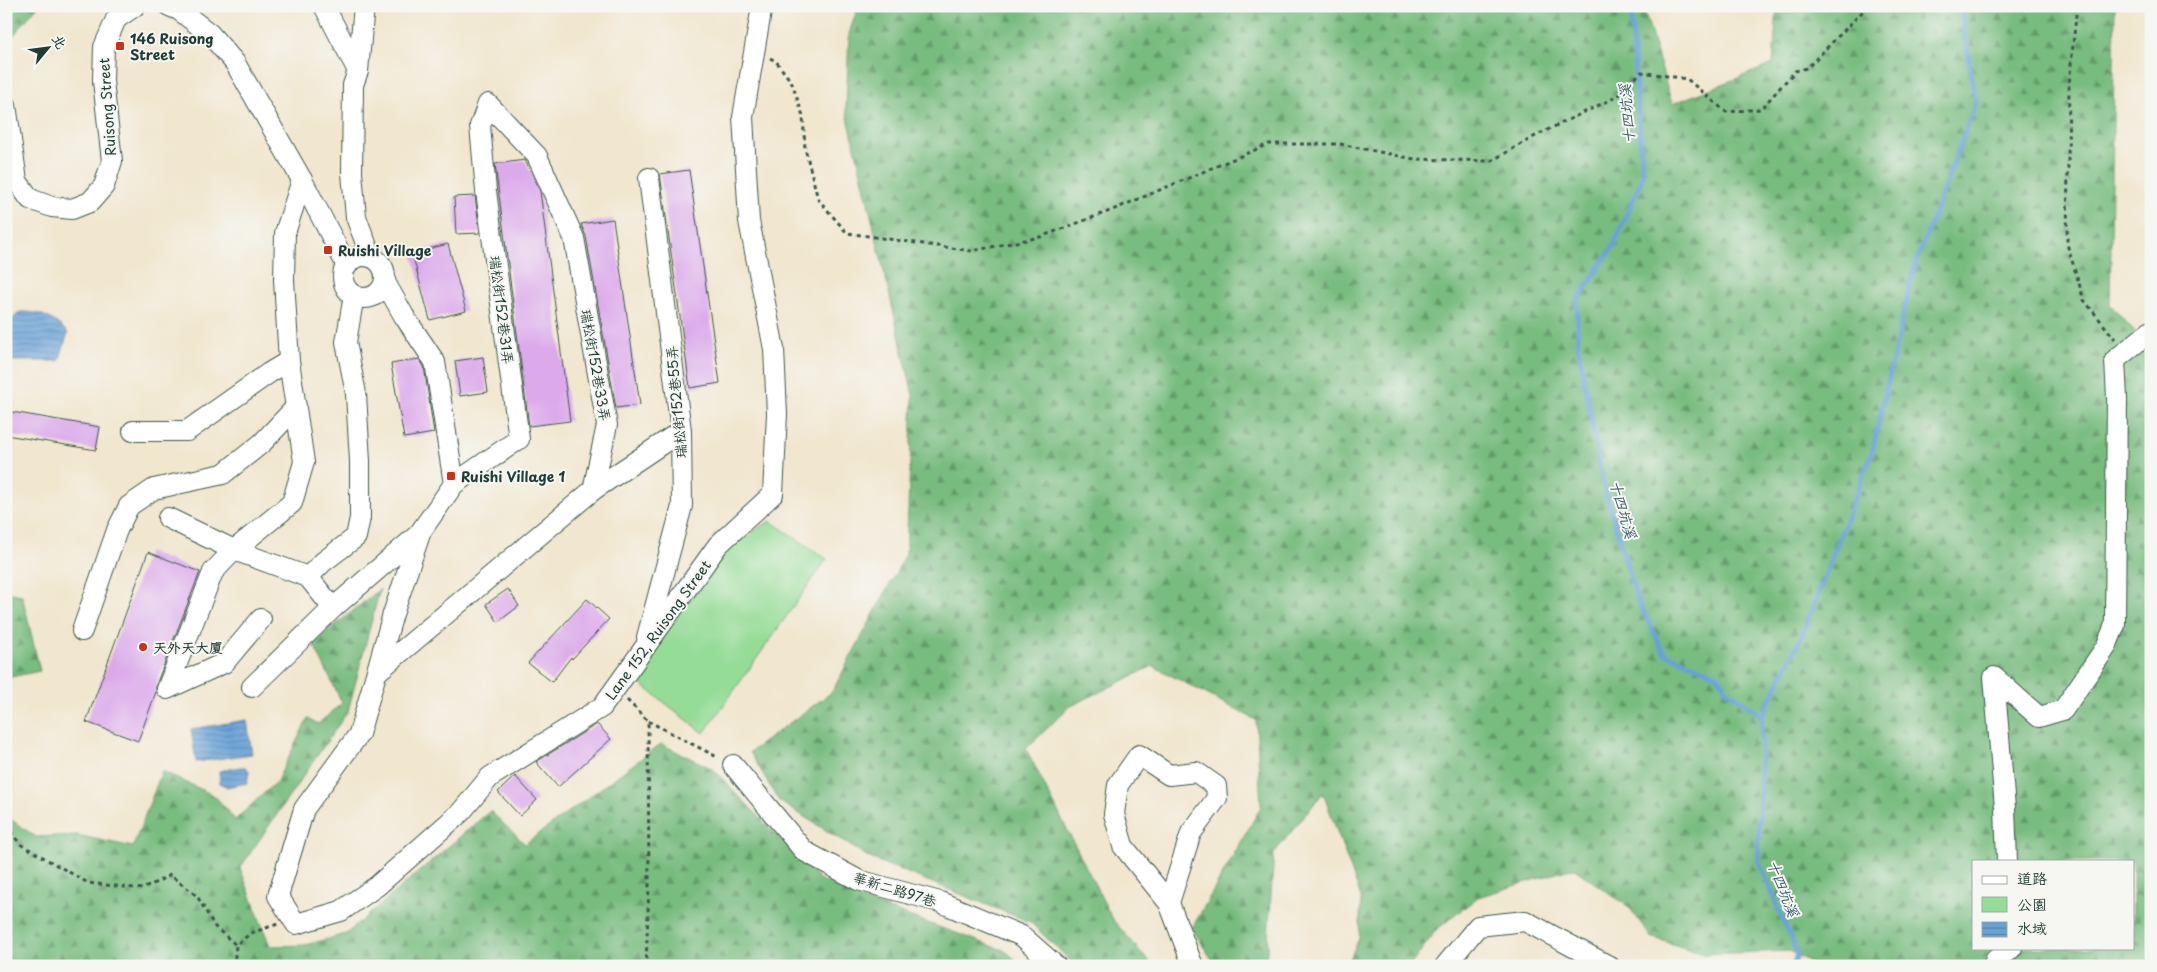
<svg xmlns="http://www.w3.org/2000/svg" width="2157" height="972" viewBox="0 0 2157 972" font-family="'Playpen Sans','LXGW WenKai TC',sans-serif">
  <defs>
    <pattern id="forest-firs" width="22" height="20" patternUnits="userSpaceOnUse" patternTransform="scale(1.25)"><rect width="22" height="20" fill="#78bc7f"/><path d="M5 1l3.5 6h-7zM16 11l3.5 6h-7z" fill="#629a69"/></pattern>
    <pattern id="water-rules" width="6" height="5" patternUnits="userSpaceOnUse" patternTransform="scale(1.25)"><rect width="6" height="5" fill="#69a1d7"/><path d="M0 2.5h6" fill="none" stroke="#5684af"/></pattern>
  </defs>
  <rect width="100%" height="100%" fill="#f6f6f2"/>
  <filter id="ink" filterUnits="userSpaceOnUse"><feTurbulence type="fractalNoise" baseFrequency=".02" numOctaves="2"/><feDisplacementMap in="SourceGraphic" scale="10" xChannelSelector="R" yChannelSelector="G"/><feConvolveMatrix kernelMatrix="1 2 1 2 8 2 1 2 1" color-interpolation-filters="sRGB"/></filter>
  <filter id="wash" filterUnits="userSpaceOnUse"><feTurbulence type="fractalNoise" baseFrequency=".0096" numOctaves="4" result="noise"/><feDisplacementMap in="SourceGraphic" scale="20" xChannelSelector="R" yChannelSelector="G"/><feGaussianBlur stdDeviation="1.12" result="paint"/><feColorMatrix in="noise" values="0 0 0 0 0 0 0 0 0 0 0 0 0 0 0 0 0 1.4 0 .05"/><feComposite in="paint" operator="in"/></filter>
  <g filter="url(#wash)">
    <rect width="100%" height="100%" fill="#f1e6ce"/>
    <path fill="#95dc96" stroke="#5a8c65" d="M770 521 827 559 704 733 634 679 724 551Z"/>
    <g fill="url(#forest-firs)" stroke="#4c7c5a" fill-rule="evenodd">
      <path d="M6 6H38L6 44Z"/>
      <path d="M858 6H1643L1672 104 1773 64 1777 6H2115L2110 304 2147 345H2151V966H1816L1790 951 1703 954 1651 937 1629 907 1573 868 1478 897 1436 930 1410 966H1347L1359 938 1361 897 1323 793 1274 853 1266 966H1216L1192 928 1261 807 1256 720 1153 666 1069 707 1026 749 1113 920 1153 966H1076L1030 922 870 858 779 801 750 752 832 692 906 554 913 395 846 109 849 34ZM1973 861H2133V948H1973Z"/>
      <path d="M380 589 348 711 240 868 270 946 305 945 346 934 490 811 525 844 661 744 713 769 819 879 864 900 1006 951 1022 966H6V816L36 837 77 835 133 847 162 771 215 796 235 820 277 781 308 718 318 724 342 703 313 643Z"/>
      <path d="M6 592 22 595 40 671 6 678Z"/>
    </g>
    <g fill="url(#water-rules)" stroke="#446f86">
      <path d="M20 312C39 311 54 318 68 333L59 361H6V325Z"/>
      <path d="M247 720 252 754 196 762 191 729Z"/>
      <path d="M240 767H246L249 771 247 783 227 787 220 783 219 771Z"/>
    </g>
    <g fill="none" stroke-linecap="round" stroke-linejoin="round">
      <g stroke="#69a1d7" stroke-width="5">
        <path d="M1634 6 1631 17 1643 176 1614 245 1577 301 1578 345 1603 484 1637 599 1664 653 1718 675 1726 689 1762 716"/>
        <path d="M1794 964 1797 953 1758 860 1762 716 1802 636 1872 452 1913 271 1976 103 1960 6"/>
      </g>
    </g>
    <g id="blocks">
      <g fill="#dcaaeb">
        <path d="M525 160 540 191 570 421 529 426 495 164Z"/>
        <path d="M689 170 720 383 690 388 660 174Z"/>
        <path d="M475 196 480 233 456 234 454 197Z"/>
        <path d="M613 219 640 405 616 408 586 236 581 224Z"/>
        <path d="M448 244 466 311 430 320 412 253Z"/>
        <path d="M483 357 488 392 460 396 455 361Z"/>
        <path d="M419 359 424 366 434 433 404 438 391 364Z"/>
        <path d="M6 411 100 427 96 450 6 435Z"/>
        <path d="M148 552 200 572 156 685V692L138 741 86 722Z"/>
        <path d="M508 589 519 606 498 622 486 604Z"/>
        <path d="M587 599 609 619 572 659 571 657 552 682 528 663Z"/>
        <path d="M597 724 611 739 558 787 536 762Z"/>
        <path d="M515 776 537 800 520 816 498 792Z"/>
      </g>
    </g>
  </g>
  <g filter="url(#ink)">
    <use href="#blocks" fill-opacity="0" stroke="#3e564b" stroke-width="1"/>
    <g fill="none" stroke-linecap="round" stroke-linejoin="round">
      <g stroke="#3e564b" stroke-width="22">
        <g id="minor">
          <path d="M169 6 179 10 210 34 235 63 302 180 347 266"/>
          <path d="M324 6 358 71"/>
          <path d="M364 6 358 71 353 85 352 173 356 217 371 257"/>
          <path d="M6 105 17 181 30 199 52 207 72 209 90 202 104 186 112 161 103 81 104 47 116 19 135 6"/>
          <circle cx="364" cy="277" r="21"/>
          <path d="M385 282 404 316 435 362 454 484 421 531 393 614 359 734 304 809 278 896 296 924 341 911 377 886 461 812 490 777 602 707 718 545 773 494 777 414 774 349 749 221 743 117 762 6"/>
          <path d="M133 431H187L269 373 289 361"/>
          <path d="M593 490 681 431"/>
          <path d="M168 518 234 550 308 577 333 608 420 533"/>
          <path d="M308 577 323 562 356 537 360 518V461L356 394 346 342 354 295"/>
          <path d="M261 619 224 663 167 689 213 572 234 550 292 503 304 462 289 361 284 280 285 233 302 180"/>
          <path d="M82 631 117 530 129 506 154 489 223 474 262 443 296 407"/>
          <path d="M647 637 682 506 681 431 649 178"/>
          <path d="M377 672 593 490 607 425 574 238 537 156 488 104 480 126 486 191 519 439 454 484"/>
          <path d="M252 687 333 608"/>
          <path d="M733 765 804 851 858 880 940 902 1022 936 1056 966"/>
          <path d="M2007 861 2005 808 1994 677 2039 717 2063 710 2106 647 2115 625 2117 398 2115 360 2151 331"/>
          <path d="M1169 903 1191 833 1217 798 1216 786 1196 772 1169 775 1139 755 1118 785 1114 814 1123 846 1169 903 1193 966"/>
          <path d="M1445 966 1478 926 1525 921 1609 966"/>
          <path d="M1993 966 1996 959 2012 948"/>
        </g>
      </g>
      <g stroke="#3e564b" stroke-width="3" stroke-dasharray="4 4" stroke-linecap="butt">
        <path d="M2077 6 2069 84 2067 244 2084 300 2115 339"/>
        <path d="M770 58 776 61 792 83 803 116 805 148 818 199 847 233 972 251 1040 237 1110 211 1269 144H1340L1414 159 1491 161 1541 133 1618 96 1641 72 1687 79 1726 112 1761 109 1795 71 1807 68 1868 6"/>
        <path d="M627 700 648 721 649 885 646 966"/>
        <path d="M648 721 717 757"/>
        <path d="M6 825 20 844 88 883 143 889 170 875 197 896 215 927 236 945"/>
        <path d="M234 966 236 945 251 933 278 924"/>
      </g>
      <use href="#minor" stroke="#fff" stroke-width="20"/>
    </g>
  </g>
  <g fill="#c8321e" stroke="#f6f6f2" stroke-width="2">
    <rect x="115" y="41" width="10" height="10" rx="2.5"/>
    <rect x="323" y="245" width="10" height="10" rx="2.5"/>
    <rect x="446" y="471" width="10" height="10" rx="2.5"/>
    <circle cx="143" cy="647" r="5"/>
  </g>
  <g text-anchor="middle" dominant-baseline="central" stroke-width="4" stroke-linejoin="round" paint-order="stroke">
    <g font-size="14" font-weight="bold" fill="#1f3d34" stroke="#f6f6f2" text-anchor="start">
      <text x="130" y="38">146 Ruisong<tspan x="130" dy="16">Street</tspan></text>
      <text x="338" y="250">Ruishi Village</text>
      <text x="461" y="476">Ruishi Village 1</text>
      <text x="153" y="647">天外天大廈</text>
    </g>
    <g font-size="14" fill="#1f3d34" stroke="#f6f6f2">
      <text transform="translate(107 107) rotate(-94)">Ruisong Street</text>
      <text transform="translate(502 310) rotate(83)">瑞松街152巷31弄</text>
      <text transform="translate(596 365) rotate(80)">瑞松街152巷33弄</text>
      <text transform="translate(676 402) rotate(-95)">瑞松街152巷55弄</text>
      <text transform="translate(658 630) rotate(-54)">Lane 152, Ruisong Street</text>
      <text transform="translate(895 889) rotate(17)">華新二路97巷</text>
    </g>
    <g font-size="15" font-style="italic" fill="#355b65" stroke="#f6f6f2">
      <text transform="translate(1626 114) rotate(-95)">十四坑溪</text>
      <text transform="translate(1624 509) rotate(74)">十四坑溪</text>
      <text transform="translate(1784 888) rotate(68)">十四坑溪</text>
    </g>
  </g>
  <rect width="2157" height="972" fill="none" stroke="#f6f6f2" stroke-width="25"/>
  <rect x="1972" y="860" width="162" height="90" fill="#f6f6f2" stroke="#a0aca6"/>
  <rect x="1982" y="876" width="25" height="8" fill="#ffffff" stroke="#a0aca6"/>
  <text x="2017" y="884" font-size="15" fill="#1f3d34">道路</text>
  <rect x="1982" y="897" width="25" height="15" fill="#95dc96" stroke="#a0aca6"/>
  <text x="2017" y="910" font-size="15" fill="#1f3d34">公園</text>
  <rect x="1982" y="922" width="25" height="15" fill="url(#water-rules)" stroke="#a0aca6"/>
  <text x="2017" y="934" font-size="15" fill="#1f3d34">水域</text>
  <g transform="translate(48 48) rotate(61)" stroke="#f6f6f2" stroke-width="4" paint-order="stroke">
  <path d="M0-4L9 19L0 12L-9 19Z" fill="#1f3d34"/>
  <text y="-8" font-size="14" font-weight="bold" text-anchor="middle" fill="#1f3d34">北</text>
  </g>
</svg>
